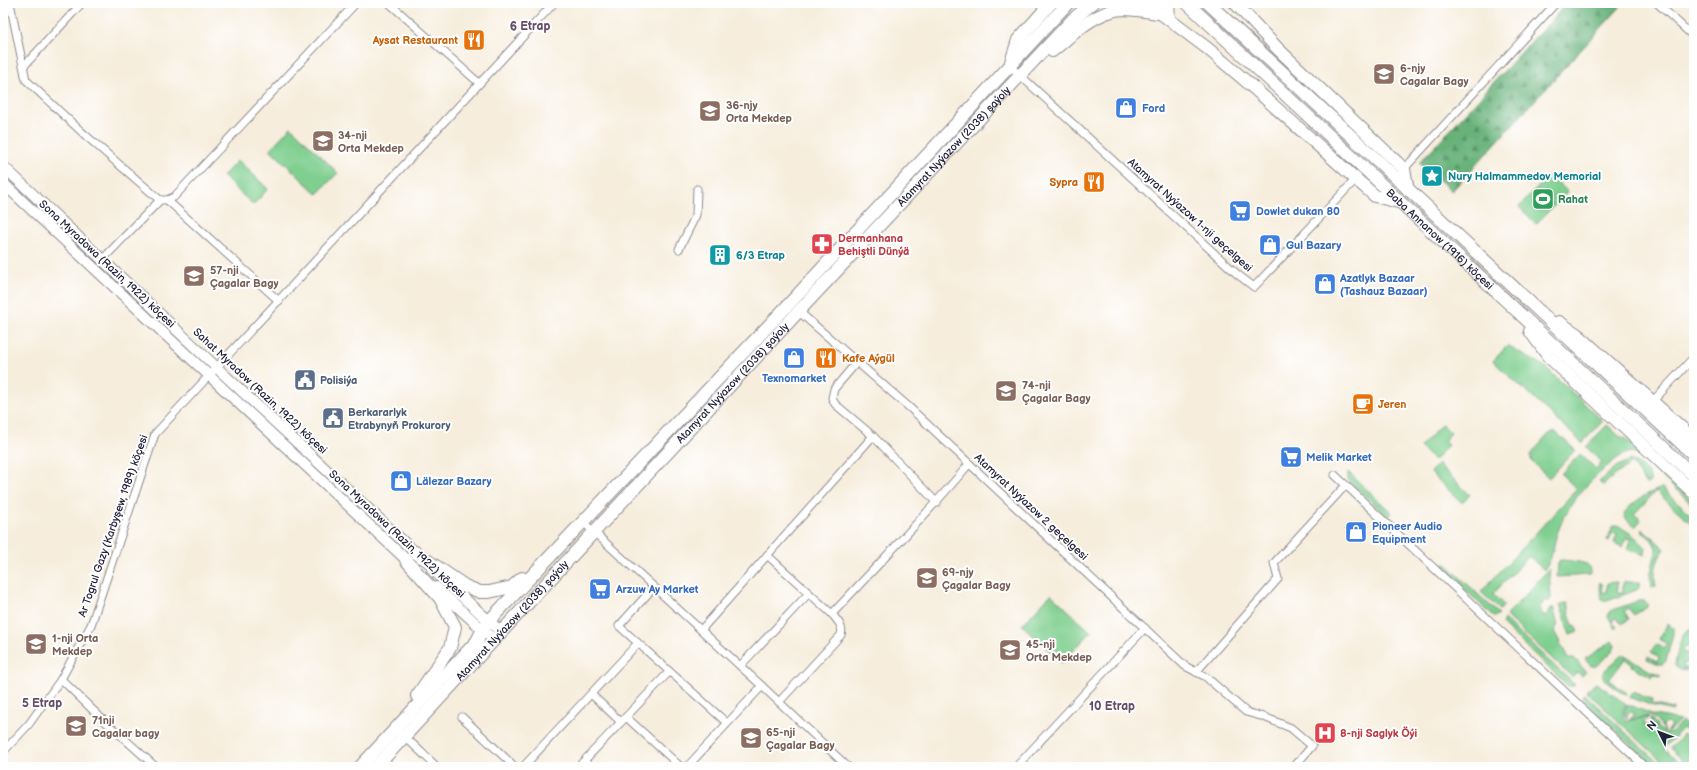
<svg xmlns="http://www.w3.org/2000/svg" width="1697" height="770" viewBox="0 0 1697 770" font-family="'Balsamiq Sans',sans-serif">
  <defs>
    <pattern id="forest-firs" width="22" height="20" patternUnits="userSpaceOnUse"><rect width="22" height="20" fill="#67b27a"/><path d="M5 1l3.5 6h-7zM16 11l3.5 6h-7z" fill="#549065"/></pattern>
  </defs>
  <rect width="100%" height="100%" fill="#fff"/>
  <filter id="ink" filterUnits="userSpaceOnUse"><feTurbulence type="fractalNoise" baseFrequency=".025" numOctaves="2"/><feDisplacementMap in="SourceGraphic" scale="8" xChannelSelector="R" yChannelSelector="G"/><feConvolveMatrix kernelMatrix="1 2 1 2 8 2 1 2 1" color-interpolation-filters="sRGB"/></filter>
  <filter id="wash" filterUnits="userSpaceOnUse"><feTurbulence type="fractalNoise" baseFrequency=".012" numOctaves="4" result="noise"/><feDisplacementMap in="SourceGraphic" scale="16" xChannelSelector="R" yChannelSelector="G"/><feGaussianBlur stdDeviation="0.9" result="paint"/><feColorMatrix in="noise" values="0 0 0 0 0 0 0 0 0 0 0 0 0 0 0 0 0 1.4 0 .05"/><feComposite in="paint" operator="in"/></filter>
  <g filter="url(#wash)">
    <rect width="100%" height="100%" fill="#f6eddc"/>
    <g fill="#7fcf8f" stroke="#507865">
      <path d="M291 127 338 173 317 194 270 149Z"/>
      <path d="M238 160 268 189 253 205 223 176Z"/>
      <path d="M1550 175 1568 192 1536 224 1519 207Z"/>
      <path d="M1508 345 1517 352H1518L1544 366 1603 421 1582 443 1493 361Z"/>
      <path d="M1442 424 1451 433 1444 441 1448 445 1434 461 1420 447Z"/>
      <path d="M1607 425 1619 436 1625 438 1694 502V506L1637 454C1627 449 1618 458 1610 464 1588 482 1568 503 1558 531 1553 543 1553 561 1544 570L1529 556 1493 594 1504 605 1500 610 1481 592 1577 489 1561 474 1580 454 1596 469 1602 462 1586 447Z"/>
      <path d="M1554 432 1558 434 1575 450 1549 478 1532 462 1530 455 1549 434Z"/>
      <path d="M1630 460C1638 462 1652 474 1650 482L1646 484 1632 463 1614 476 1603 485 1599 482 1616 467Z"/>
      <path d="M1438 464 1470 495 1462 503 1430 472Z"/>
      <path d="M1348 472 1392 513 1388 517 1348 480Z"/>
      <path d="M1662 488 1694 517V526L1656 491 1634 514 1641 520 1635 527 1625 518 1624 513C1634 501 1647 493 1662 488Z"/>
      <path d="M1614 526C1622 525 1642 542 1646 548L1645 555 1628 549 1631 540 1626 538 1623 547 1614 543 1617 534 1612 533 1609 541 1606 540Z"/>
      <path d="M1643 529 1665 549C1656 560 1653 573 1656 587L1651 588 1650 575 1656 552V548L1652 540 1642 531Z"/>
      <path d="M1560 560C1565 560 1585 562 1588 565 1590 568 1590 572 1590 575L1557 577 1558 563Z"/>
      <path d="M1445 563 1499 614 1494 617 1441 567Z"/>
      <path d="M1549 569 1551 599 1548 602 1546 600 1540 607 1542 609 1540 611 1545 616 1553 607 1558 625 1554 631 1568 658H1574L1586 672 1582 676 1577 672 1572 677 1506 616Z"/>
      <path d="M1617 582V592H1623V582H1640C1641 587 1639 589 1634 591L1607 601 1602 599 1599 583H1602L1603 593 1607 592V583Z"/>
      <path d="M1051 594 1091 632 1062 663 1022 625Z"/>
      <path d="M1638 601H1644L1649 605 1634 615 1628 608 1624 611 1629 619 1622 624 1616 617 1612 620 1617 627 1615 629 1608 616 1610 611Z"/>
      <path d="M1568 603 1570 612 1569 613 1573 625H1575L1578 632 1570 635 1560 604Z"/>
      <path d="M1504 619 1575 685 1574 686H1568L1502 624Z"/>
      <path d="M1668 623 1673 628V634L1666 661 1663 664H1659L1647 659 1648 656 1657 661 1659 657 1651 652 1656 644 1664 648 1667 643 1659 639Z"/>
      <path d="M1689 630H1692V647L1683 648V653H1693V663H1683V668H1693V671L1680 670 1675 666C1676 656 1680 634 1689 630Z"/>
      <path d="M1612 641 1615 646 1613 651 1596 666C1591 668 1588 663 1585 659Z"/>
      <path d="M1622 655H1625L1645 668 1660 675V677L1653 674 1652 677 1632 666 1633 665 1625 659 1609 680 1627 693 1626 695 1611 685 1603 677V672Z"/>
      <path d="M1596 683 1626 704C1623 710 1620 717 1627 721L1649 717 1644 722 1645 725 1649 726 1651 723 1650 719 1651 718 1660 730 1667 733 1672 732 1682 721 1692 731 1689 734 1683 728 1664 748 1684 767H1668L1586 691Z"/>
      <path d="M1632 692 1653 700 1652 704 1673 709V711C1658 708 1644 703 1630 697Z"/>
      <path d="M1584 694 1663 767H1655L1583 700Z"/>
      <path d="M1627 704 1654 715 1680 720 1669 731H1667L1670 728V725L1668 723 1664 724 1663 727 1665 731 1654 718 1650 716 1628 720 1634 716 1632 712H1630L1627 714V719L1624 714Z"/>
      <path d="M1684 734 1694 744V767H1690L1670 748Z"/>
    </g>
    <path fill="url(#forest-firs)" stroke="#446a5a" d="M1567 3H1624L1452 191 1419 163Z"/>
  </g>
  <g filter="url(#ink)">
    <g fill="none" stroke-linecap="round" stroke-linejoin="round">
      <g stroke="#8c888c" stroke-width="9">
        <g id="street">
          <path d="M10 3 26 80 84 134 160 200"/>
          <path d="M389 3 479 83"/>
          <path d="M1657 3 1694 37"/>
          <path d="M24 66 82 3"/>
          <path d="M1010 66 1237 274 1254 287 1356 179"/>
          <path d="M1404 169 1556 3"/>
          <path d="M167 200 279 301"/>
          <path d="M679 249 696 215 697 189"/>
          <path d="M102 260 160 200H167L174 197 356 3"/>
          <path d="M797 310 910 408 1185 666 1206 677 1246 712 1264 717 1291 728 1312 746 1294 767"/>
          <path d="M857 362 834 389 832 398 835 404 873 436 937 503"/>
          <path d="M1653 401 1694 357"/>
          <path d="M1335 475 1645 767"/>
          <path d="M583 522 762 686 848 767"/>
          <path d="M767 555 832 614C878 564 926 516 969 464"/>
          <path d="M654 587 619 626 727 723"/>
          <path d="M701 630 873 436"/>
          <path d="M740 666 809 593"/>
          <path d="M1196 672 1278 579 1274 563 1346 485"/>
          <path d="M61 679 100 717 156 767"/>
          <path d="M591 694 621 722"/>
          <path d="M779 702 841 635C844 627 837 620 832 614"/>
          <path d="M462 717 515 767"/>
          <path d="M626 717 681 767"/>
          <path d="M402 734 437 767"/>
          <path d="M3 752 29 724 61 679 91 625 155 434 554 3"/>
          <path d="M584 761 591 767"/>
          <path d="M523 767 638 643"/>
          <path d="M578 767 669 672"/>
          <path d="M687 767 762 686"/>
          <path d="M1016 767 1145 628"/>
        </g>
      </g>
      <g stroke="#8c888c" stroke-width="12">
        <g id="secondary">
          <path d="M3 166 217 368 421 558"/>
          <path d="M3 183 412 565"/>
          <path d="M432 569 501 632"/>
          <path d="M436 587 494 640"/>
        </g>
      </g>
      <g stroke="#8c888c" stroke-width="14">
        <g id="primary">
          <path d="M1147 3 1207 48 1247 82 1375 196 1398 202"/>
          <path d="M1168 3 1169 19"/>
          <path id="s1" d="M1187 3 1694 476"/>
          <path d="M1208 3 1694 455"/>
          <path d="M1235 3 1278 49 1404 169 1408 190"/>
          <path d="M1052 51C1071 36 1094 12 1121 9 1133 9 1146 11 1158 13"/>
          <path d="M1011 62 1018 40 1051 3"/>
          <path d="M1559 322 1578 335 1694 439"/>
          <path d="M1530 331 1548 356 1694 493"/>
          <path d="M415 552 465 586 480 592H489L512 587 522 578"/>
          <path d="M406 560 440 598 455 627 450 648 417 696"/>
          <path d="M360 767 477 641 483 629 489 621 790 303 1068 3"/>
          <path id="s2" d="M376 767 799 311 1072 20 1093 3"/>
        </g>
      </g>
      <use href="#street" stroke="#fff" stroke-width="7"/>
      <use href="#secondary" stroke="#fff" stroke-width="10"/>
      <use href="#primary" stroke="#fff" stroke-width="12"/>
    </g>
  </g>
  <defs>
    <g id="restaurant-square" transform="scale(1.15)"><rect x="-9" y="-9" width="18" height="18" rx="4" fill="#e8710a" stroke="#fff"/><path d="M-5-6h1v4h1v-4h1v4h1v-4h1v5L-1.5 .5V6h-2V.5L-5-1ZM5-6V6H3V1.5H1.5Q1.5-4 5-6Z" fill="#fff"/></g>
    <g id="school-square" transform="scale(1.15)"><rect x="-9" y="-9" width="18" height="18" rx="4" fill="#8d6e63" stroke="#fff"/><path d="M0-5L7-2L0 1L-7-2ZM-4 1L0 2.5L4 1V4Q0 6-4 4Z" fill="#fff"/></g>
    <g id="shop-square" transform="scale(1.15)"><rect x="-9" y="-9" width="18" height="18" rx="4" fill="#3f7fe0" stroke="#fff"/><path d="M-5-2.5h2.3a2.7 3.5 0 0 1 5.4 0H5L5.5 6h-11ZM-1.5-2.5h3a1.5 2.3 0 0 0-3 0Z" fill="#fff"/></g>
    <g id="sight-square" transform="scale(1.15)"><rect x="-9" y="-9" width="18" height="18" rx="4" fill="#0f9aa8" stroke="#fff"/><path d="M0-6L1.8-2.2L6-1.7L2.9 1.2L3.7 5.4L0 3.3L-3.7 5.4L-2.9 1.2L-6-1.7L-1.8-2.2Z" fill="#fff"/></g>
    <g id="stadium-square" transform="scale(1.15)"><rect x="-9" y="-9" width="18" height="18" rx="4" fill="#2e9e5b" stroke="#fff"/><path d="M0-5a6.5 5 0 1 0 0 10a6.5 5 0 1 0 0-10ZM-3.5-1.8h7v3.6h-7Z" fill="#fff"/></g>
    <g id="supermarket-square" transform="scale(1.15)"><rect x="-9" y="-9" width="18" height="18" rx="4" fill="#3f7fe0" stroke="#fff"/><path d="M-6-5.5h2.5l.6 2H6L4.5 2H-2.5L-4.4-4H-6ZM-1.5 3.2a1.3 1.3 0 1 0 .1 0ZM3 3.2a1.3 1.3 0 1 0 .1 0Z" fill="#fff"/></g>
    <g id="pharmacy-square" transform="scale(1.15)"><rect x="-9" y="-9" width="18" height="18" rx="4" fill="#e0444e" stroke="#fff"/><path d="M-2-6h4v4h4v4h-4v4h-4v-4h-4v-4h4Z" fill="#fff"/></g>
    <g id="building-square" transform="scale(1.15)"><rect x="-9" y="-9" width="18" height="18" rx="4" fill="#0f9aa8" stroke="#fff"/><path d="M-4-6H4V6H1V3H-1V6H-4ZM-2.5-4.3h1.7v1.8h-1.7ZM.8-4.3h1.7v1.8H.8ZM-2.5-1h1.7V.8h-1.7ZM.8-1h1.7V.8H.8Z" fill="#fff"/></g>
    <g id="civic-square" transform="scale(1.15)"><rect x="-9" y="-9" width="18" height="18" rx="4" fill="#5c6f8a" stroke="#fff"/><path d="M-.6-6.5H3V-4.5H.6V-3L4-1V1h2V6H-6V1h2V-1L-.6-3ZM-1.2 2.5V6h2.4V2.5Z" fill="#fff"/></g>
    <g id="cafe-square" transform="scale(1.15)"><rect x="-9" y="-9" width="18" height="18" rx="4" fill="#e8710a" stroke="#fff"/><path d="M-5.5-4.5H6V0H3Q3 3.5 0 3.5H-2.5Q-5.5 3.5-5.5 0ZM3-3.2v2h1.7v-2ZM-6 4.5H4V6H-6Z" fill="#fff"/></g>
    <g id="hospital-square" transform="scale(1.15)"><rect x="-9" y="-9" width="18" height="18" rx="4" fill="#e0444e" stroke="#fff"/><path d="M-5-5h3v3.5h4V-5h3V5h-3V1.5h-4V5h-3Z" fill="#fff"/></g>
  </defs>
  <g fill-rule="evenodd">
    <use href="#restaurant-square" x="474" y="40"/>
    <use href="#school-square" x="1384" y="74"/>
    <use href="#shop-square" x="1126" y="108"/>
    <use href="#school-square" x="710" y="111"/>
    <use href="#school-square" x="323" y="141"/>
    <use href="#sight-square" x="1432" y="176"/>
    <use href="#restaurant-square" x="1094" y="182"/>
    <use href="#stadium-square" x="1543" y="199"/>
    <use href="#supermarket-square" x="1240" y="211"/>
    <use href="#pharmacy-square" x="822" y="244"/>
    <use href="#shop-square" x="1270" y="245"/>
    <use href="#building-square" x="720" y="255"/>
    <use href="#school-square" x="194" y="276"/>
    <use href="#shop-square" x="1325" y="284"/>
    <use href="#shop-square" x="794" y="358"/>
    <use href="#restaurant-square" x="826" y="358"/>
    <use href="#civic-square" x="305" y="380"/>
    <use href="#school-square" x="1006" y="391"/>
    <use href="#cafe-square" x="1363" y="404"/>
    <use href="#civic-square" x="333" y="418"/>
    <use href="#supermarket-square" x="1291" y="457"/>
    <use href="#shop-square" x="401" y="481"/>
    <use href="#shop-square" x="1356" y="532"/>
    <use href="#school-square" x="927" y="578"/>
    <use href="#supermarket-square" x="600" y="589"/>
    <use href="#school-square" x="36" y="644"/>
    <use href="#school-square" x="1010" y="650"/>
    <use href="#school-square" x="76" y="726"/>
    <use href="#hospital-square" x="1325" y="733"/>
    <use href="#school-square" x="751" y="738"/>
  </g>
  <g text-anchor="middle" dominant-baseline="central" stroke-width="4" stroke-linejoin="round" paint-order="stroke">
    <g font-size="11" font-weight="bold" fill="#c56008" stroke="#fff" text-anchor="end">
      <text x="458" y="40">Aysat Restaurant</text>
      <text x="1078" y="182">Sypra</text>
      <text x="842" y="358" text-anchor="start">Kafe Aýgül</text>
      <text x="1378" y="404" text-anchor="start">Jeren</text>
    </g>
    <g font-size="11" font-weight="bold" fill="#785e54" stroke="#fff" text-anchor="start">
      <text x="1400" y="68">6-njy<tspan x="1400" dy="13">Cagalar Bagy</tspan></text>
      <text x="726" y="105">36-njy<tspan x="726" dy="13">Orta Mekdep</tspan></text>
      <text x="338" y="135">34-nji<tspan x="338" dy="13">Orta Mekdep</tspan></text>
      <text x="210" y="270">57-nji<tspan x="210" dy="13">Çagalar Bagy</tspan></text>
      <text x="1022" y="385">74-nji<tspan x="1022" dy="13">Çagalar Bagy</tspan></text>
      <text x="942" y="572">69-njy<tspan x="942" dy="13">Çagalar Bagy</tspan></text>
      <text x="52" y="638">1-nji Orta<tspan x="52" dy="13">Mekdep</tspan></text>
      <text x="1026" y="644">45-nji<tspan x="1026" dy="13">Orta Mekdep</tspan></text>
      <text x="92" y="720">71nji<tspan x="92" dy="13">Cagalar bagy</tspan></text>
      <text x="766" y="732">65-nji<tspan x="766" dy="13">Çagalar Bagy</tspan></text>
    </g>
    <g font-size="11" font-weight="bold" fill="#366cbe" stroke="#fff" text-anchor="start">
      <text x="1142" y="108">Ford</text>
      <text x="1256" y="211">Dowlet dukan 80</text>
      <text x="1286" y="245">Gul Bazary</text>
      <text x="1340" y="278">Azatlyk Bazaar<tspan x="1340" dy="13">(Tashauz Bazaar)</tspan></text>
      <text x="794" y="378" text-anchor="middle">Texnomarket</text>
      <text x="1306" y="457">Melik Market</text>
      <text x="416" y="481">Lälezar Bazary</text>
      <text x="1372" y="526">Pioneer Audio<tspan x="1372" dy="13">Equipment</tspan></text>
      <text x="616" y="589">Arzuw Ay Market</text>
    </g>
    <g font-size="11" fill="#22223b" stroke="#fff">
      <text stroke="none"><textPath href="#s2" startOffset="848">Atamyrat Nyýazow (2038) şaýoly</textPath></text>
      <text transform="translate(1190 215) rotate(42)">Atamyrat Nyýazow 1-nji geçelgesi</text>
      <text stroke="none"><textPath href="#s1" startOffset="346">Baba Annanow (1916) köçesi</textPath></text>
      <text transform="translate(107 264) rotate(43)">Sona Myradowa (Razin, 1922) köçesi</text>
      <text stroke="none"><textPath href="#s2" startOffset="524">Atamyrat Nyýazow (2038) şaýoly</textPath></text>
      <text transform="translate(260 391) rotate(43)">Sahat Myradow (Razin, 1922) köçesi</text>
      <text transform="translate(1031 507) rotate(43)">Atamyrat Nyýazow 2 geçelgesi</text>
      <text transform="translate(113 526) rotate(-71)">Ar Togrul Gazy (Karbyşew, 1989) köçesi</text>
      <text transform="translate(397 534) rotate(43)">Sona Myradowa (Razin, 1922) köçesi</text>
      <text stroke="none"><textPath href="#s2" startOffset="200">Atamyrat Nyýazow (2038) şaýoly</textPath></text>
    </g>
    <g font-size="11" font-weight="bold" fill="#0d838f" stroke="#fff" text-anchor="start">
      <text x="1448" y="176">Nury Halmammedov Memorial</text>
      <text x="736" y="255">6/3 Etrap</text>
    </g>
    <g font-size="11" font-weight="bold" fill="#27864d" stroke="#fff" text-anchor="start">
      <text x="1558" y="199">Rahat</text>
    </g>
    <g font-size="11" font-weight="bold" fill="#be3a42" stroke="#fff" text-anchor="start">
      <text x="838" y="238">Dermanhana<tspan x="838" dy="13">Behiştli Dünýä</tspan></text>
      <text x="1340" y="733">8-nji Saglyk Öýi</text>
    </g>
    <g font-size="11" font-weight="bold" fill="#4e5e75" stroke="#fff" text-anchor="start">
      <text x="320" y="380">Polisiýa</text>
      <text x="348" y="412">Berkararlyk<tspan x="348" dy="13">Etrabynyň Prokurory</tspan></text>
    </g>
    <g font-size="12" font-weight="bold" fill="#654e66" stroke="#fff">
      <text x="530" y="26">6 Etrap</text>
      <text x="42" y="703">5 Etrap</text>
      <text x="1112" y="706">10 Etrap</text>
    </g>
  </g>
  <rect width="1697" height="770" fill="none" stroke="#fff" stroke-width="16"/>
  <g transform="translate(1659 732) rotate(312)" stroke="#ffffff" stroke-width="3" paint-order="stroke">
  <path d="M0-3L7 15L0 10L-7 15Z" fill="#22223b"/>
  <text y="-6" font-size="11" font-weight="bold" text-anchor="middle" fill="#22223b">N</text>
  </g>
</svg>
